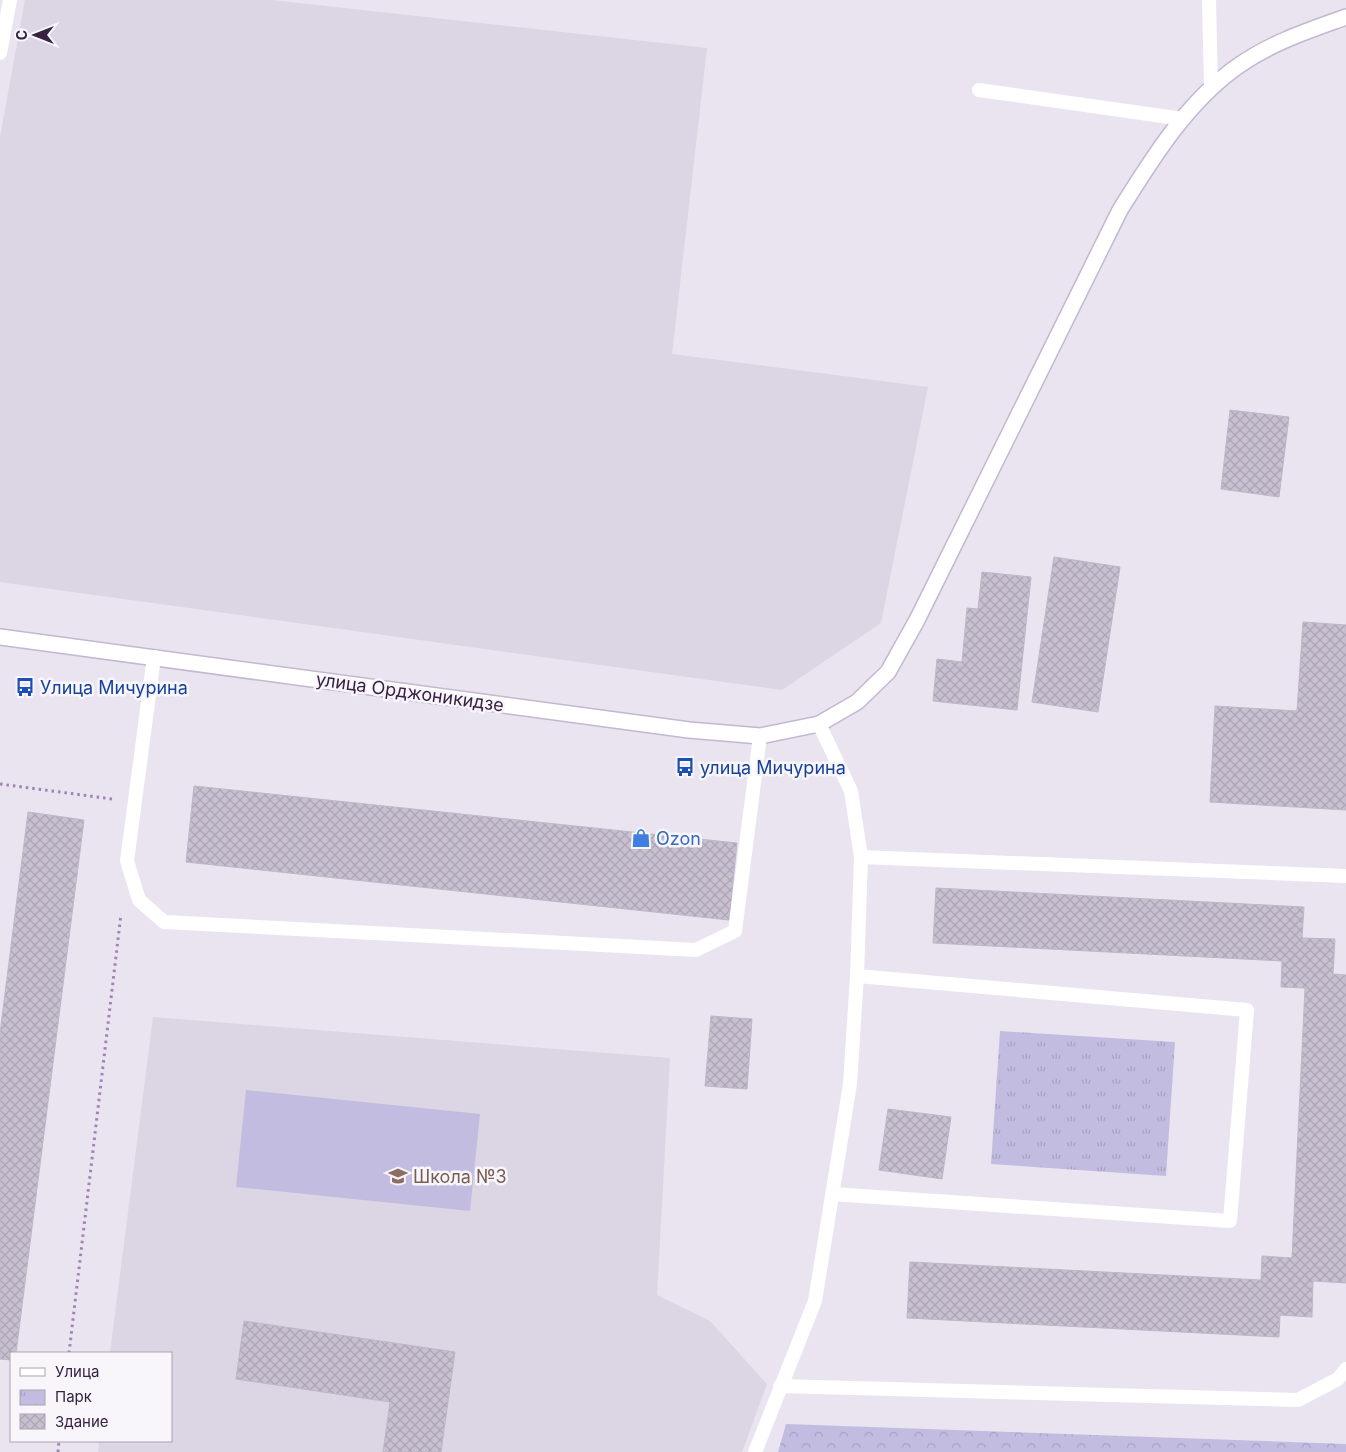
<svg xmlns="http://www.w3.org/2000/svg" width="1346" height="1452" viewBox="0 0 1346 1452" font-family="Inter,sans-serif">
  <defs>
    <pattern id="forest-crowns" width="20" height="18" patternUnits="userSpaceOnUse" patternTransform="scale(1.25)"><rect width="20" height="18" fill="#c3bce1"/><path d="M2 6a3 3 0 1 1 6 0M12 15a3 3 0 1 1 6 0" fill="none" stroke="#a8a1c2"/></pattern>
    <pattern id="park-tufts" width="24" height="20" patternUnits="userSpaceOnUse" patternTransform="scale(1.25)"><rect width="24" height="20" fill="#c3bce1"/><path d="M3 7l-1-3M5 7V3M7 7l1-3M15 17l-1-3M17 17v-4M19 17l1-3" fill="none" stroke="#a8a1c2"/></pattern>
    <pattern id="building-cross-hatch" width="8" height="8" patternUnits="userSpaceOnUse" patternTransform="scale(1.25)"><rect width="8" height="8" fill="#c8c0d0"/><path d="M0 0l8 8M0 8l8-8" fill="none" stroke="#aca5b4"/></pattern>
  </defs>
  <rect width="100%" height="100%" fill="#e9e4ef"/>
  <g fill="#dcd5e3">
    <path d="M25 0H272L707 48 672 354 928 387 881 623 782 690 0 582V137Z"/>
    <path d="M153 1017 670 1058 657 1295 710 1321 767 1384 742 1452H98L99 1441H171V1353H110Z"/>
  </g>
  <path fill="url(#forest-crowns)" d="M786 1424 1346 1444V1452H778Z"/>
  <path fill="url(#park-tufts)" d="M1000 1031 1175 1042 1166 1176 991 1164Z"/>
  <path fill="#c3bce1" d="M246 1090 480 1114 470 1211 236 1187Z"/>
  <g fill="url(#building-cross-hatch)" stroke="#bfb6c9">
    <path d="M1230 410 1289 417 1279 497 1221 489Z"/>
    <path d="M1054 557 1120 567 1098 712 1032 702Z"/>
    <path d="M982 572 1031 577 1017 710 933 701 937 659 962 662 967 608 978 609Z"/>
    <path d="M1303 622 1346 625V810L1210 802 1215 706 1297 711Z"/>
    <path d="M194 786 737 843 729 920 186 862Z"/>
    <path d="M28 812 84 820 16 1353H11V1360L0 1359V1033Z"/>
    <path d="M936 888 1304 907 1302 938 1335 939 1333 974 1346 975V1283L1313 1281 1312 1317 1280 1315 1279 1337 907 1318 910 1262 1261 1280 1262 1256 1292 1258 1305 988 1281 987 1282 961 933 943Z"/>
    <path d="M711 1016 752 1019 747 1089 705 1086Z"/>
    <path d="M888 1109 951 1117 942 1179 879 1170Z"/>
    <path d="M244 1321 455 1352 441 1452H383L390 1402 236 1379Z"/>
  </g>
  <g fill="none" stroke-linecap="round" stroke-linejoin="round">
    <g stroke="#c4b7cf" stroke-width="18">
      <path id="secondary" d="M0 637 689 730 760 736 819 724 857 702 888 672 917 620 1120 210C1153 157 1189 99 1241 64 1273 42 1310 30 1346 17"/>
    </g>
    <g stroke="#a083b5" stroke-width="3" stroke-dasharray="2.5 4" stroke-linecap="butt">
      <path d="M0 784 112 799"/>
      <path d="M69 1353 121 914"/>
      <path d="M58 1452 59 1441"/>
    </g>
    <g stroke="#fff" stroke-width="14">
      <path d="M1209 0 1211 87"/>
      <path d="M0 53 10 0"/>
      <path d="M979 90 1183 119"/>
      <path d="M154 657 127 861 139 900 164 922 696 950 735 931 760 736"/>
      <path d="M861 857 1346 876"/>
      <path d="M832 1194 1230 1221 1247 1010 857 976"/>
      <path d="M780 1386 1298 1400 1338 1379 1346 1369"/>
      <path d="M755 1452 815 1301 850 1084 857 976 861 857 851 791 819 724"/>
    </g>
    <use href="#secondary" stroke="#fff" stroke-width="15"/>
  </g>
  <defs>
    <g id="bus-bare" transform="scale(1.5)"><path d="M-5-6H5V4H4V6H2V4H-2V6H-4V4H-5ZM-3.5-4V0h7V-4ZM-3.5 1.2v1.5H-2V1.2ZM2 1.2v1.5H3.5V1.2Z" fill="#1a4fb4" stroke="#f8f6fb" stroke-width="2.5" paint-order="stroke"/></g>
    <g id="shop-bare" transform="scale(1.5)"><path d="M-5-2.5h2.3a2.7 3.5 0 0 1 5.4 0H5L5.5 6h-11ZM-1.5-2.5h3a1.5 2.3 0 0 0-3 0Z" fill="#3f7fe0" stroke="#f8f6fb" stroke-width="2.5" paint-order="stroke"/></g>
    <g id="school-bare" transform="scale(1.5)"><path d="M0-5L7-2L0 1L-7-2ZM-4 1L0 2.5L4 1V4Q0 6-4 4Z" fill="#8d6e63" stroke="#f8f6fb" stroke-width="2.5" paint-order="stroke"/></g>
  </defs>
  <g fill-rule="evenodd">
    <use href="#bus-bare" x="25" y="687"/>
    <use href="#bus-bare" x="685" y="767"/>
    <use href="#shop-bare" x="641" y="838"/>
    <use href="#school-bare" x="398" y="1176"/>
  </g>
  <g text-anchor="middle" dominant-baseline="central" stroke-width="5" stroke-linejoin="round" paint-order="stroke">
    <g font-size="18" fill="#164399" stroke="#f8f6fb" text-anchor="start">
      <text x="40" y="687">Улица Мичурина</text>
      <text x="700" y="767">улица Мичурина</text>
    </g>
    <g font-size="18" fill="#372242" stroke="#f8f6fb">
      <text transform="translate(410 692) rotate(8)">улица Орджоникидзе</text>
    </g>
    <g font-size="18" fill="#366cbe" stroke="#f8f6fb" text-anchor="start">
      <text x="656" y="838">Ozon</text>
    </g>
    <g font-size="18" fill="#785e54" stroke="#f8f6fb" text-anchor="start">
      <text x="413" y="1176">Школа №3</text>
    </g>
  </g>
  <rect x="10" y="1352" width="162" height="90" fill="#f8f6fb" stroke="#aba1b1"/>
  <rect x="20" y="1368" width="25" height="8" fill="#ffffff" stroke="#aba1b1"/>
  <text x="55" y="1377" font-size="15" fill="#372242">Улица</text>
  <rect x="20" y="1390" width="25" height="15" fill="url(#park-tufts)" stroke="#aba1b1"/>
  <text x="55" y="1402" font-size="15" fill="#372242">Парк</text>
  <rect x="20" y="1414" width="25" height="15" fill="url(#building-cross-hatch)" stroke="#aba1b1"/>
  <text x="55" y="1427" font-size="15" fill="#372242">Здание</text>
  <g transform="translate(35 35) rotate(270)" stroke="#f8f6fb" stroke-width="4" paint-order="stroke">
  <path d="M0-4L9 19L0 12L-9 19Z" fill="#372242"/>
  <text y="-8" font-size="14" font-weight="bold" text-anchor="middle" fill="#372242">С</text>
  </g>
</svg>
